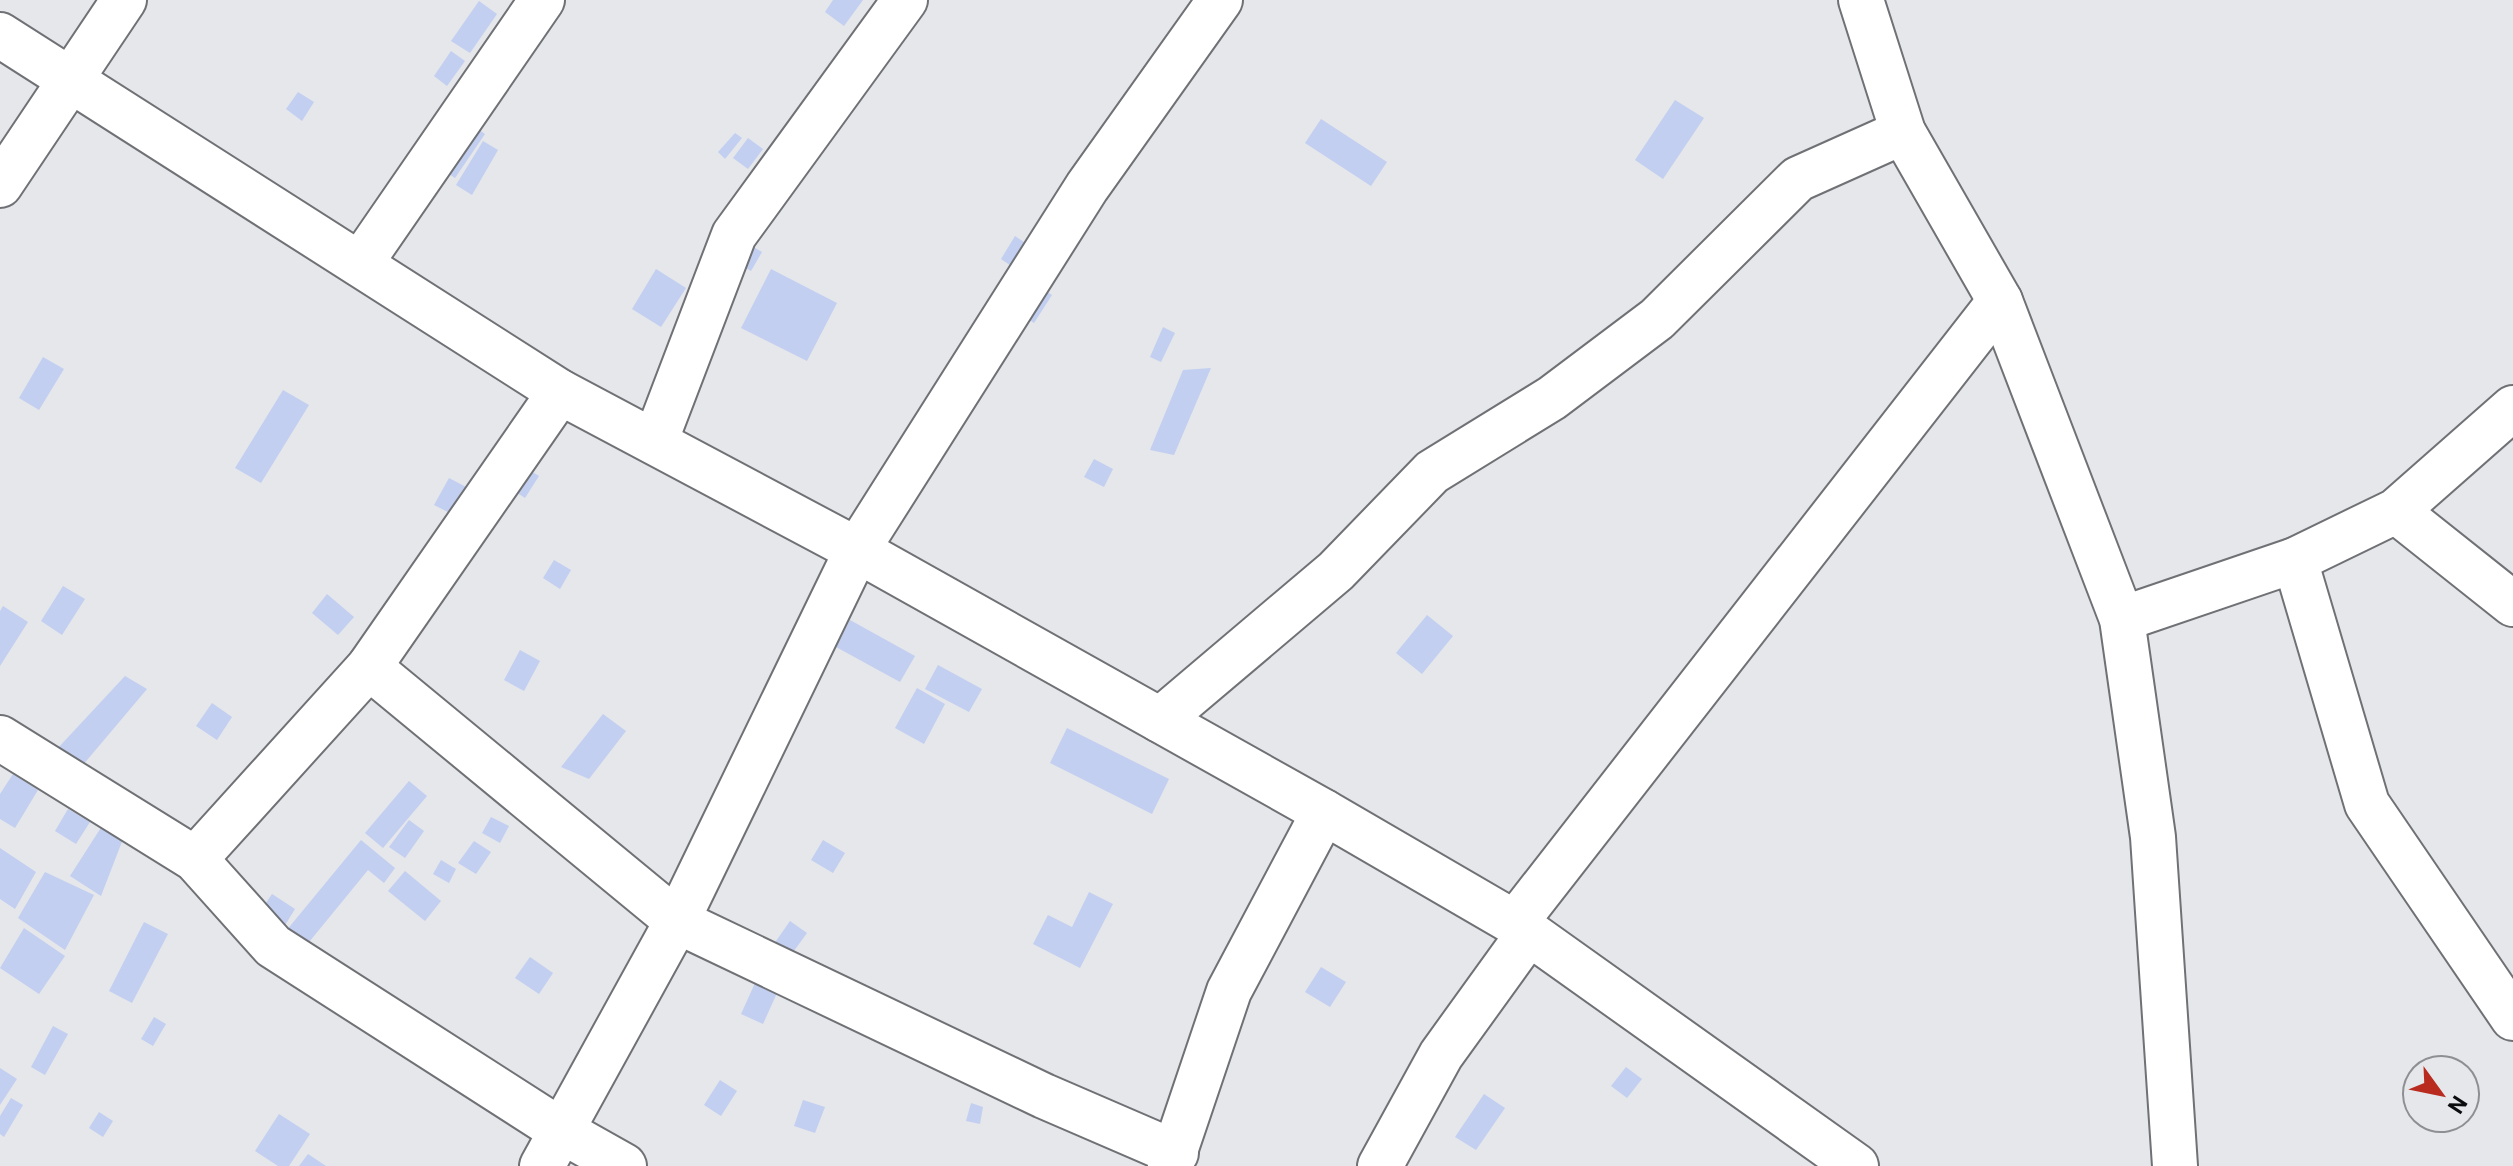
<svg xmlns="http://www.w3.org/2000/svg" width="2513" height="1166" viewBox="0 0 2513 1166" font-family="Roboto,sans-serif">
  <rect width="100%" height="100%" fill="#e5e7eb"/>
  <g fill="#c2cff0">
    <path d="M833 0H863L844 26 825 12Z"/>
    <path d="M479 1 497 14 470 53 451 41Z"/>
    <path d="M451 51 465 61 447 86 434 76Z"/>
    <path d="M298 92 314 102 302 121 286 109Z"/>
    <path d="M1675 100 1704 118 1663 179 1635 160Z"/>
    <path d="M458 116 485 134 455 178 428 160Z"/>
    <path d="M1321 119 1387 162 1371 186 1305 143Z"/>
    <path d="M735 133 742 138 725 159 718 152Z"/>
    <path d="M748 138 763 149 748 169 733 158Z"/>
    <path d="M483 141 498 150 472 195 456 185Z"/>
    <path d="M1015 236 1033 248 1017 270 1001 259Z"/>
    <path d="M745 242 762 252 751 271 734 261Z"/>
    <path d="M656 269 686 288 661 327 632 309Z"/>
    <path d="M771 269 837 303 807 361 741 328Z"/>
    <path d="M1041 288 1052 295 1034 323 1022 315Z"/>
    <path d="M1163 327 1175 333 1161 362 1150 357Z"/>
    <path d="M43 357 64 369 39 410 19 398Z"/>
    <path d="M1211 368 1174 455 1150 450 1183 370Z"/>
    <path d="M283 390 309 405 261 483 235 468Z"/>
    <path d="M1094 459 1113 469 1104 487 1084 477Z"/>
    <path d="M513 460 539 476 525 498 499 481Z"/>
    <path d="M449 478 468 488 454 515 434 505Z"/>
    <path d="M554 560 571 570 560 589 543 578Z"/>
    <path d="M63 586 85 599 62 635 41 621Z"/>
    <path d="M327 594 354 617 338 635 312 613Z"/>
    <path d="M3 606 28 622 0 666V611Z"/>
    <path d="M1427 615 1453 636 1422 674 1396 653Z"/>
    <path d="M850 620 915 656 900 682 836 647Z"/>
    <path d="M520 650 540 661 524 691 504 680Z"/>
    <path d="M938 665 982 689 969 712 925 689Z"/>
    <path d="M125 676 147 689 77 772 58 748Z"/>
    <path d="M917 688 945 704 924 744 895 728Z"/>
    <path d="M212 703 232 717 217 740 196 726Z"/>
    <path d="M603 714 626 731 589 779 561 767Z"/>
    <path d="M1067 728 1169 779 1152 814 1050 763Z"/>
    <path d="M13 774 38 790 15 828 0 819V794Z"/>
    <path d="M409 781 427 796 383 848 365 833Z"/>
    <path d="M68 809 90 822 76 844 55 831Z"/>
    <path d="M491 817 509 826 500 843 482 833Z"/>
    <path d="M409 820 424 831 405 858 389 847Z"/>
    <path d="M102 826 123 839 101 896 70 876Z"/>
    <path d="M361 840 395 868 384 883 368 870 305 947 286 931Z"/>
    <path d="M823 840 845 853 833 873 811 860Z"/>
    <path d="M474 841 491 852 476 874 458 863Z"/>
    <path d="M0 848 36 872 15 909 0 899Z"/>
    <path d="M441 860 456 869 449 883 433 874Z"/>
    <path d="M405 871 441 901 425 921 388 891Z"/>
    <path d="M45 872 94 895 65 950 18 918Z"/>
    <path d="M1089 892 1113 904 1080 968 1033 944 1048 915 1072 927Z"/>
    <path d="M272 894 295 909 279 935 255 919Z"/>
    <path d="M790 921 807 933 791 955 774 944Z"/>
    <path d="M144 922 168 934 132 1003 109 991Z"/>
    <path d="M24 928 65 956 39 994 0 968Z"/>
    <path d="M530 957 553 973 539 994 515 978Z"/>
    <path d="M1321 967 1346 982 1330 1007 1305 992Z"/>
    <path d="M760 972 782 982 763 1024 741 1014Z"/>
    <path d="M154 1017 166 1024 153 1046 141 1039Z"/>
    <path d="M53 1026 68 1034 45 1075 31 1067Z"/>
    <path d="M1626 1067 1642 1079 1627 1098 1611 1086Z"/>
    <path d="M0 1068 17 1079 0 1105Z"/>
    <path d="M720 1080 737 1091 721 1116 704 1105Z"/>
    <path d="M1484 1094 1505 1108 1476 1150 1455 1137Z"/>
    <path d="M11 1098 23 1105 4 1137 0 1134V1116Z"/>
    <path d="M803 1100 825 1107 815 1133 794 1126Z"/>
    <path d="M971 1103 983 1107 980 1124 966 1121Z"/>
    <path d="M99 1112 113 1121 103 1137 89 1128Z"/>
    <path d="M279 1114 310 1134 289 1166H278L255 1151Z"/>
    <path d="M308 1154 326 1166H299Z"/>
  </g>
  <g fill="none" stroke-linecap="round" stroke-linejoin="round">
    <g stroke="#6f7175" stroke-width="48">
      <g id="minor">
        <path d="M1861 0 1903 132 2000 301 2122 619 2153 837 2175 1166"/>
        <path d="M0 185 124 0"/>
        <path d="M360 264 542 0"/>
        <path d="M655 442 734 235 905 0"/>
        <path d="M2396 511 2513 604"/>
        <path d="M2295 560 2367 804 2513 1018"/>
        <path d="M2122 619 2295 560 2396 511 2513 408"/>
        <path d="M369 667 677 921 1044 1096 1176 1153"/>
        <path d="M1160 720 1336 571 1432 472 1552 398 1657 319 1798 179 1903 132"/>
        <path d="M0 738 195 859 273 946 560 1130 624 1166"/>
        <path d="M195 859 369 667 560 392"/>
        <path d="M1515 923 2000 301"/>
        <path d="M542 1166 677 921 857 550 1087 187 1220 0"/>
        <path d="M1170 1166 1229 991 1324 812"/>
        <path d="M1380 1166 1441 1055 1529 933"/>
      </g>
    </g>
    <g stroke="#6f7175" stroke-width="48">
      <path id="tertiary" d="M0 35 560 392 857 550 1324 812 1515 923 1856 1166"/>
    </g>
    <use href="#minor" stroke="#fff" stroke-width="44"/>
    <use href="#tertiary" stroke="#fff" stroke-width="44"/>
  </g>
  <g transform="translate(2441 1094) rotate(123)"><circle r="38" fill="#e5e7eb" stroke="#8e8f92" stroke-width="2"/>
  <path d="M0-6L14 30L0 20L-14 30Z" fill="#b92b1f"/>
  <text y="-12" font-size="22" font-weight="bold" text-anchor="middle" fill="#0b0c0d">N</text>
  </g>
</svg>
